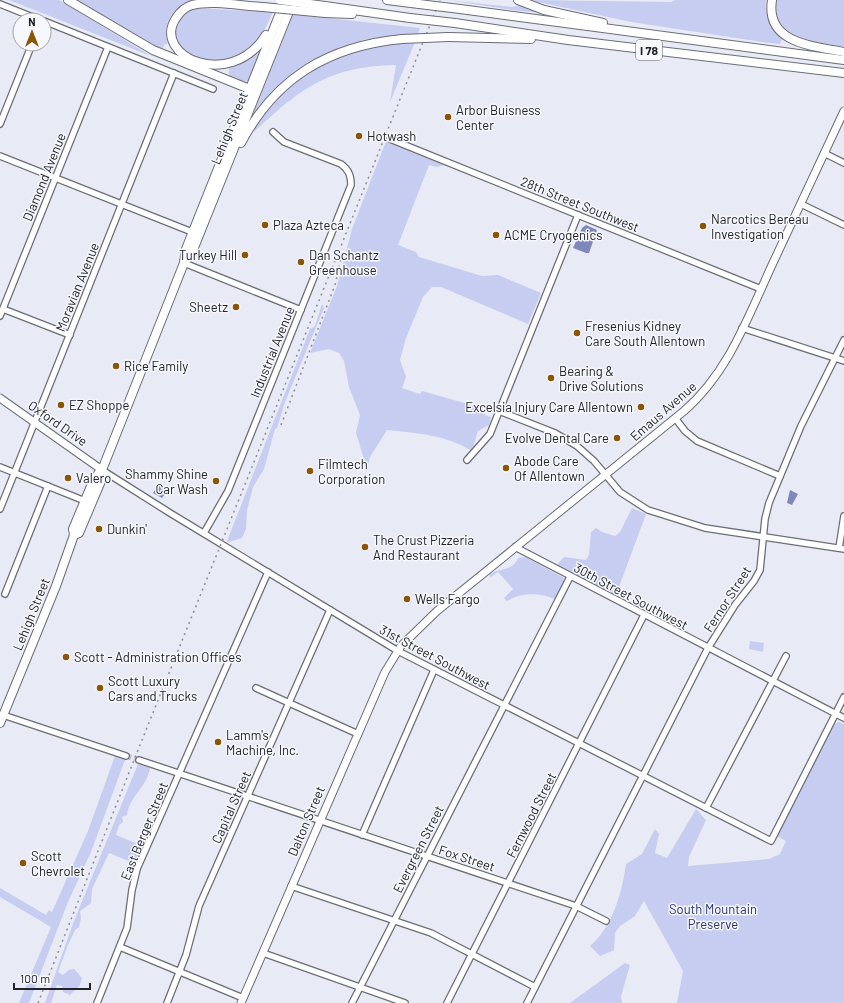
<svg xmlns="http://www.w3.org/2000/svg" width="844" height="1003" viewBox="0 0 844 1003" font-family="Barlow,sans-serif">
  <rect width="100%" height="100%" fill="#e8eaf5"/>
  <g fill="#c6cdf0">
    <path d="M9 0H59L151 56Z"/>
    <path d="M75 0H202C180 2 159 19 168 43L164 45 162 50Z"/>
    <path d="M446 0 512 7 522 5 547 13 520 11Z"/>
    <path d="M529 0 671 2 675 0H766C765 16 770 28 782 39L780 44 769 43 631 22Z"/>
    <path d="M774 0H844V47C822 42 789 42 777 21 774 16 774 6 774 0Z"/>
    <path d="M195 8 273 12C267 24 262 39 252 49 248 52 242 53 238 55 188 76 150 24 195 8Z"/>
    <path d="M291 14 420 28 418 34 362 40V41C341 47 320 55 302 68 285 80 264 106 249 121Z"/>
    <path d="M415 42 390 102 396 65C331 66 302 87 256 130L249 134C257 123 266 111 275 100 314 58 360 46 415 42Z"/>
    <path d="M261 47 249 80 243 83 229 76V67L245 60Z"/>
    <path d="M388 136 391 144 444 165 437 167 429 165 398 245 416 252 419 257 482 276 498 275 541 293 528 324 441 287H432L423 297 406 338 400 360 406 377 402 388 420 394 422 391 475 406 487 416 491 417 489 425 478 431 472 451C448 435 415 433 387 430L370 457 366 473 364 459 356 433 360 415 349 387 344 361 339 353 329 349 310 353 337 286 352 229Z"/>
    <path d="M322 304 324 308 285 402 277 428 275 429 264 469 253 487 247 510 246 529 242 538 229 542 227 541 310 329 315 326Z"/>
    <path d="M632 508 646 514 616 595 557 565 564 557 586 560 589 555 591 532 596 528 602 532 615 536 620 532Z"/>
    <path d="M525 557 564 578V581L555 599C539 593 522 592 507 601L504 598 513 589 498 572 491 577 489 575C498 568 514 571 518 558Z"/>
    <path d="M750 641 764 643 763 652 749 649Z"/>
    <path d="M839 722 844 724V1003H677L683 971 644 901 635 916 620 926 615 933 614 950 600 956 590 946C613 927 622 892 626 864L642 854 655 829 659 834 655 853 667 858 696 809 706 820 689 857 688 866 769 859 780 854 786 841 777 836 833 725Z"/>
    <path d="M115 756 125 760 91 852 68 902 29 1003H19L51 927 0 897V888L46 915 49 910 52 912 88 831Z"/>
    <path d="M138 764 150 768C149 771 148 777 146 780 140 791 128 802 127 815L122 817 123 822 119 825 116 835 143 846 136 864 109 853 92 889 91 903 80 911 81 918 79 927 75 930 68 945 58 972 63 975 69 970 74 969 82 978 80 985 70 995 63 992 62 986 57 985 51 1003H45L74 921Z"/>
    <path d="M625 963 630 965 621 996 622 1003H570Z"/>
  </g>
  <g fill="#7f88bc">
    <path d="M586 225 597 230 589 253H586L573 248 582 228Z"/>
    <path d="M159 484 168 489 162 498 153 493Z"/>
    <path d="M790 490 798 494 792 505 787 503Z"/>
  </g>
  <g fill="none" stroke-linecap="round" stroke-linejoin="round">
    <path stroke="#c0c2cc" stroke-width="5.5" stroke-dasharray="5.5 3" stroke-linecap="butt" d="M126 756 139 760"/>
    <g stroke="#6b6d76" stroke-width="8">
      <g id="minor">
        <path d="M0 4 40 20"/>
        <path d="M44 21 213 89"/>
        <path d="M0 124 32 44"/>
        <path d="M390 139 761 289"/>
        <path d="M824 153 844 163"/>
        <path d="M0 156 192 232"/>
        <path d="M801 204 844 225"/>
        <path d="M184 263 301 310"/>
        <path d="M3 309 70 335"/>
        <path d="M0 316 108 47"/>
        <path d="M742 328 844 361"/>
        <path d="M499 411 555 433 577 446 594 461 620 492 648 510 705 528 844 549"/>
        <path d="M675 418 685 431 697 441 780 476"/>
        <path d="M467 460 490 434 578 215"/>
        <path d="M0 467 85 501"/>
        <path d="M102 470 170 513 398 651 771 841 844 697"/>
        <path d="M0 509 174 73"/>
        <path d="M204 533 228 491 351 185C351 176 349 170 341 164L284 142 273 132"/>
        <path d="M515 547 844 718"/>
        <path d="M839 548 844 516"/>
        <path d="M5 594 48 486"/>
        <path d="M256 688 358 734"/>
        <path d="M3 715 126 756"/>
        <path d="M139 760 576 906 606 921"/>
        <path d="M706 808 786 656"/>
        <path d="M362 835 434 670"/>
        <path d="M291 886 431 933 535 987"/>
        <path d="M120 947 243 998"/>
        <path d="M263 953 405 1003"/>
        <path d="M97 1003 127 928 132 890 137 869 268 572"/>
        <path d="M167 1003 186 955 199 906 330 610"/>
        <path d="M352 1003 570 577"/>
        <path d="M447 1003 644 615"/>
        <path d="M527 1003 708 648 735 605 754 581 760 570 765 519 769 503 801 426 844 340"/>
      </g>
    </g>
    <g stroke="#6b6d76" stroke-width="9">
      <g id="major">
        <path d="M0 398 102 470"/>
        <path d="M241 1003 385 672 401 646 437 611 684 411C728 373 748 317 772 265 796 213 820 162 844 111"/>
      </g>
    </g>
    <g stroke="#6b6d76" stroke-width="10">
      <g id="highway">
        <path d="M68 0 153 50 252 90"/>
        <path d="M387 0 419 4"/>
        <path d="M518 0 544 10 603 23"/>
        <path d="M772 0C765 44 814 46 844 52"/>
        <path d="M325 6 410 18"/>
        <path d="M263 7C241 6 214 0 192 5 185 7 180 12 176 18 151 56 230 92 266 35"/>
        <path d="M460 9 844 60"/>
        <path d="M325 13 352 14"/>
        <path d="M455 23 568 40 844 73"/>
        <path d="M448 37 531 39"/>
        <path d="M241 143C276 77 329 46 402 39"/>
        <path d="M184 262 191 255 292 4"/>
        <path d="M74 535 79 533 101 481 102 470 184 263 186 249 284 3"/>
        <path d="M0 723 56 586 74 535 73 529 94 479 101 470"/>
      </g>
    </g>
    <use href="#minor" stroke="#fff" stroke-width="5.5"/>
    <use href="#major" stroke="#fff" stroke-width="7"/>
    <use href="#highway" stroke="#fff" stroke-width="8"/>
    <g stroke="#8d8f96" stroke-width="1.5" stroke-dasharray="2 4" stroke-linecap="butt">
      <path d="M281 425 335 285 342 254"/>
      <path d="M38 1003 136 755 440 0"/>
    </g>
    <g stroke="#6b6d76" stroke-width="10" stroke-linecap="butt">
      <g id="highway-bridge">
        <path d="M280 0 325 6"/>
        <path d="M419 4 460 9"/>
        <path d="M263 7 325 13"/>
        <path d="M410 18 455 23"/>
        <path d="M402 39 448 37"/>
      </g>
    </g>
    <use href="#highway-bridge" stroke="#fff" stroke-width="8"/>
  </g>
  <g fill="#8b5506" stroke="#f6f8fe" stroke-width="1.5">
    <circle cx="448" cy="117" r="4"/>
    <circle cx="359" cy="136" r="4"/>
    <circle cx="265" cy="225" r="4"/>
    <circle cx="703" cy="226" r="4"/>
    <circle cx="496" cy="235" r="4"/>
    <circle cx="245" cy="255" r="4"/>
    <circle cx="301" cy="262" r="4"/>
    <circle cx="236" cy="307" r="4"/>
    <circle cx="577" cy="333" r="4"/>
    <circle cx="116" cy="366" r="4"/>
    <circle cx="551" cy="378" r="4"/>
    <circle cx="61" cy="405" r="4"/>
    <circle cx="641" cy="407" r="4"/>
    <circle cx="617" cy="438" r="4"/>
    <circle cx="506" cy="468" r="4"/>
    <circle cx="310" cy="471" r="4"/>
    <circle cx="68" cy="478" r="4"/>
    <circle cx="216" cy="481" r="4"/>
    <circle cx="99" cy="529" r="4"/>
    <circle cx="365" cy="547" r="4"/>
    <circle cx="407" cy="599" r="4"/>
    <circle cx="66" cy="657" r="4"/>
    <circle cx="100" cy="688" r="4"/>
    <circle cx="218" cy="742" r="4"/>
    <circle cx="23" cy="863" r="4"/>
  </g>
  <g text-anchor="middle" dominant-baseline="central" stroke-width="3" stroke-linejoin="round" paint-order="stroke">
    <rect fill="#f6f8fe" stroke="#626367" stroke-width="1" x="636" y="40" width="26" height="20" rx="3"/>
    <g font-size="12" font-weight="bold" fill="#222326">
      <text x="649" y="50">I 78</text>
    </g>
    <g font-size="13" fill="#222326" stroke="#f6f8fe" text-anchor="start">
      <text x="456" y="110">Arbor Buisness<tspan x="456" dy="15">Center</tspan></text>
      <text x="367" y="136">Hotwash</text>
      <text x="711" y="219">Narcotics Bereau<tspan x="711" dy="15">Investigation</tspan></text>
      <text x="273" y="225">Plaza Azteca</text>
      <text x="504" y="235">ACME Cryogenics</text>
      <text x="237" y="255" text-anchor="end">Turkey Hill</text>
      <text x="309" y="255">Dan Schantz<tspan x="309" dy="15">Greenhouse</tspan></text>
      <text x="228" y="307" text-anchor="end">Sheetz</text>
      <text x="585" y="326">Fresenius Kidney<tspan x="585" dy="15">Care South Allentown</tspan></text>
      <text x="124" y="366">Rice Family</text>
      <text x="559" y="371">Bearing &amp;<tspan x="559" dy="15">Drive Solutions</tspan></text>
      <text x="69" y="405">EZ Shoppe</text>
      <text x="633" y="407" text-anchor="end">Excelsia Injury Care Allentown</text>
      <text x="609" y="438" text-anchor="end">Evolve Dental Care</text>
      <text x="514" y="461">Abode Care<tspan x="514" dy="15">Of Allentown</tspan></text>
      <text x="318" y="464">Filmtech<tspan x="318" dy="15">Corporation</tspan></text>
      <text x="208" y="474" text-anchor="end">Shammy Shine<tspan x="208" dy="15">Car Wash</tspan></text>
      <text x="76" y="478">Valero</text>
      <text x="107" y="529">Dunkin'</text>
      <text x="373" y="540">The Crust Pizzeria<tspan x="373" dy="15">And Restaurant</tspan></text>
      <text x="415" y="599">Wells Fargo</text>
      <text x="74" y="657">Scott - Administration Offices</text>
      <text x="108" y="681">Scott Luxury<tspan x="108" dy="15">Cars and Trucks</tspan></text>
      <text x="226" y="735">Lamm's<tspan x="226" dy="15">Machine, Inc.</tspan></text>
      <text x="31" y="856">Scott<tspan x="31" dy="15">Chevrolet</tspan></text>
    </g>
    <g font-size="13" fill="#222326" stroke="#f6f8fe">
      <text transform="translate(229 128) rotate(-68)">Lehigh Street</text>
      <text transform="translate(44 177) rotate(-68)">Diamond Avenue</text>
      <text transform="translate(580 204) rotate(22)">28th Street Southwest</text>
      <text transform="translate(77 287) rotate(-68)">Moravian Avenue</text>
      <text transform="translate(272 352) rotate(-68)">Industrial Avenue</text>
      <text transform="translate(663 411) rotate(-41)">Emaus Avenue</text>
      <text transform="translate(58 423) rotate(35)">Oxford Drive</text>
      <text transform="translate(631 596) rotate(28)">30th Street Southwest</text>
      <text transform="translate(727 599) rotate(-57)">Fernor Street</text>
      <text transform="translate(31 614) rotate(-68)">Lehigh Street</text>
      <text transform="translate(435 657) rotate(28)">31st Street Southwest</text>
      <text transform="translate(231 807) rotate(-66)">Capital Street</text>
      <text transform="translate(531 815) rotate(-63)">Fernwood Street</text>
      <text transform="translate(306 821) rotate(-67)">Dalton Street</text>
      <text transform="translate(144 831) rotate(-68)">East Berger Street</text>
      <text transform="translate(418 849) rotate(-63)">Evergreen Street</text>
      <text transform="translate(467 858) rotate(18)">Fox Street</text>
    </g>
    <g font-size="13" fill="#2b2e6f" stroke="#f6f8fe">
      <text x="713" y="909">South Mountain<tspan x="713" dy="15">Preserve</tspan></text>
    </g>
  </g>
  <g transform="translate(32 32)"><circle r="19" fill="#f6f8fe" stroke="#a1a3a8"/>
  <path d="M0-3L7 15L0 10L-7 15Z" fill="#8b5506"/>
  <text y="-6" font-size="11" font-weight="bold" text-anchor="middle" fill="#222326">N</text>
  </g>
  <path d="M14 983v6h76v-6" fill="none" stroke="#222326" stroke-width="2"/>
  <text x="20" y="983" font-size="12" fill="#222326" stroke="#f6f8fe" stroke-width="3" paint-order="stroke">100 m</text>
</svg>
